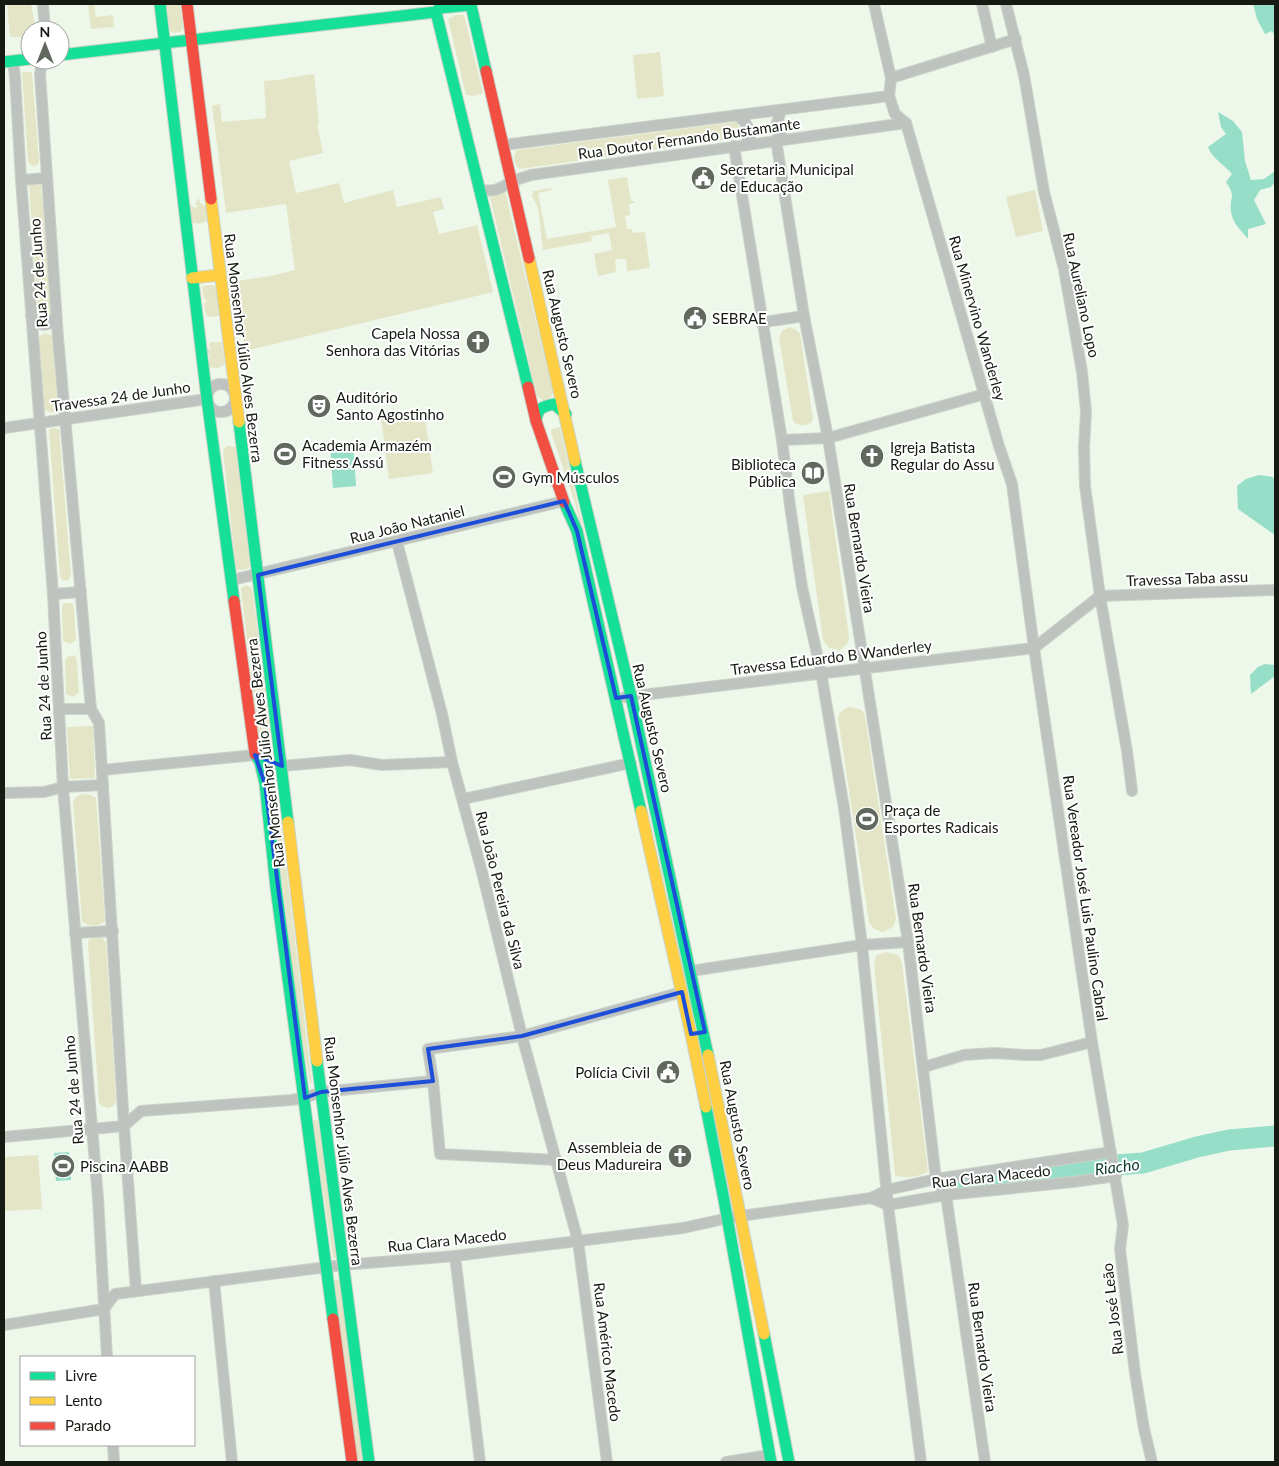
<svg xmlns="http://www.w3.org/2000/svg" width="1279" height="1466" viewBox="0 0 1279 1466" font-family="Lato,sans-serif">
  <rect width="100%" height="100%" fill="#edf7ea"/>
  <g fill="#e4e5c6">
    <path d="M7 4H31L36 30H30V37H10Z"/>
    <path d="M88 4H94L96 17 113 15 114 27 91 29Z"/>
    <path d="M166 4H180L183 26 182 31 174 33 170 31Z"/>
    <path d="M456 15H464L483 93 474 96 466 95 448 19Z"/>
    <path d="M660 52 664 96 637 99 633 55Z"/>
    <path d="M22 72H32L39 162 37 165 33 166 28 162Z"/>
    <path d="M314 74 319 123 317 124 323 153 289 161 296 193 339 183 344 203 393 190 397 207 441 197 444 209 433 212 439 234 477 225 493 292 245 351 236 281 271 276 295 270 286 204 226 213 212 106 220 104 222 122 266 118 264 81 286 79V78Z"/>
    <path d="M737 122 738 123 741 137 739 138 520 169C513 165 513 157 517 150Z"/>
    <path d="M627 177 631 201H634V203L629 204 630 215 625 216 627 229H632L633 233 645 232 650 268 627 271 626 259H615L616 272 598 276 594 254 612 250 609 233 591 236 592 241 543 250 538 208 532 196 533 191 551 188 552 190 538 193 547 239 616 227 608 180Z"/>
    <path d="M29 185H41L51 316 50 318C46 320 41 322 38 317Z"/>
    <path d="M1035 190 1043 231 1016 237 1006 197Z"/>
    <path d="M505 191 553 393 550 398 543 400 537 396 489 193H500Z"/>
    <path d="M199 198 200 203 209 208 207 221C202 224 197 224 191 222L187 204 196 208 197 206 195 204Z"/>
    <path d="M213 285 216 287 219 316 210 317 206 315 204 303H206V299H204L202 286Z"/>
    <path d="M790 327 798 331 800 334 813 418 812 422C806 426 799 427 793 421L779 338 782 331Z"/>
    <path d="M45 333 52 336 58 408 56 411 51 413 45 410 39 337Z"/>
    <path d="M211 342H222L225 364C220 369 214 369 208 366L210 357 205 347 211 349 209 345Z"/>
    <path d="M424 412 433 473 389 479 381 418Z"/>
    <path d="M560 427 619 686 575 503 551 432 552 429Z"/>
    <path d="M52 428 59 429 71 576 68 581 62 580 60 576 49 430Z"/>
    <path d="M227 446 236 447 250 566 247 569 238 570 236 568 223 451Z"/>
    <path d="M829 491 849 637 848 643 840 650 829 648 823 640 803 495Z"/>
    <path d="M246 585 252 588 272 741 265 746 260 743 241 590V588Z"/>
    <path d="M67 603H72L74 607 76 640 70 644 63 641 62 608 63 604Z"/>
    <path d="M70 656H75L77 660 79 693 73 697 66 694 65 661 67 657Z"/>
    <path d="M850 707 862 710 865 716 896 919 893 927 883 932 874 929 869 922 838 718C840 711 843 709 850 707Z"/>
    <path d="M93 726 95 778 70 779 67 727Z"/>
    <path d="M275 788 277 789 312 1083H310L297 1009 272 790Z"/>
    <path d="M82 794 91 795 96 798 105 921C98 927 89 927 82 921L73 801 77 796Z"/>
    <path d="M96 937 102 938 106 943 116 1101 114 1105 109 1108 101 1106 99 1102 88 944 89 940Z"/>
    <path d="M886 952 898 955 902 963 928 1171C922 1177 902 1179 895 1175L874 965 876 956Z"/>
    <path d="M316 1120H318L336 1258H333L313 1121Z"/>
    <path d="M38 1155 42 1209 5 1211 4 1157Z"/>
    <path d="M336 1280H340L364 1462H356L334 1281Z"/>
  </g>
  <g fill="#97dec8">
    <path d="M1253 4H1275V36L1272 31 1265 34 1257 19Z"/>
    <path d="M1218 112 1233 121 1242 132 1245 161 1251 180 1264 179 1275 171V185L1273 184 1271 187 1260 190 1254 200 1266 224 1248 229V239C1241 230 1233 224 1231 212 1229 196 1237 198 1226 182L1232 174C1223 163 1213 160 1208 147L1226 134 1221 127Z"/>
    <path d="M353 442 356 486 333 488 330 444Z"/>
    <path d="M1259 475 1273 477 1275 482V535L1238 509 1237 486 1246 479Z"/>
    <path d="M1265 664 1275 665V676L1251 694 1250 675 1258 667Z"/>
    <path d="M69 1152 71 1180 56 1181 54 1153Z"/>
  </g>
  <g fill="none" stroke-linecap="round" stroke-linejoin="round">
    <path stroke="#97dec8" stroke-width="21" d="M957 1185 1088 1167 1143 1163 1197 1147 1229 1140 1275 1136"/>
    <g stroke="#cbd3c8" stroke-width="12">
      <g id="street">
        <path d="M43 4 45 30"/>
        <path d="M874 4 891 78 889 96 895 114 906 123 999 446 1012 484 1034 648 1092 1042 1123 1225 1120 1249 1135 1373 1144 1429 1152 1462"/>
        <path d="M982 4 992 47"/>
        <path d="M1006 4 1024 75 1044 192 1064 269 1082 372 1086 411 1084 448 1085 486 1100 596 1127 751 1132 791"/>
        <path d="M45 60 41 68 40 74 58 338 91 709 99 723 124 1126 136 1291"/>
        <path d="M13 61 15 77 21 180 53 594 63 787 98 1198 107 1357"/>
        <path d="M891 78 1016 39"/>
        <path d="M781 110 776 126 782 138 785 139"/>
        <path d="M737 115C745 121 750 127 750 138L745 145"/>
        <path d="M776 140 804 316 828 438 908 942 936 1179 946 1195 985 1462"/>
        <path d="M503 145 889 96"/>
        <path d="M734 146 782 440 790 506 802 587 821 672 844 808 862 945 888 1205 921 1462"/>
        <path d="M21 180 46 178"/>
        <path d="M479 189C494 193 499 189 511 182 517 179 525 177 531 175L906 123"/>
        <path d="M31 316C36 324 42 327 51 323L56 316"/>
        <path d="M764 322 804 316"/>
        <circle cx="221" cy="398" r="14"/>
        <path d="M4 428 207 399"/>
        <path d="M782 440 828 438 985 394"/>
        <path d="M397 542 442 714 452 762 482 872 522 1036 578 1241 607 1462"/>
        <path d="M232 580 564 501"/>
        <path d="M53 594 81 592"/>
        <path d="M1100 596 1275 590"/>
        <path d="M1034 648 1100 596"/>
        <path d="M625 697 1034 648"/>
        <path d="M59 709H91"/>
        <path d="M102 770 255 755 282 766 350 760 382 765 452 762"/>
        <path d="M4 793 44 792 63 787 103 785"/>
        <path d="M463 799 631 763"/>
        <path d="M75 933 113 931"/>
        <path d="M691 971 862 945 908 942"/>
        <path d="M924 1067 964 1055 994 1053 1024 1055H1041L1092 1042"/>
        <path d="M4 1137 124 1126 141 1111 291 1100 305 1098 321 1092 433 1081"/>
        <path d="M557 1160 440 1154 433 1081 428 1049 522 1036 682 992"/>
        <path d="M871 1198 888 1205 946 1195 1073 1182 1116 1176"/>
        <path d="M455 1256 480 1462"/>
        <path d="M214 1281 232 1462"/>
        <path d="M4 1325 104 1309 115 1294 343 1265 455 1256 578 1241 683 1228 733 1217 871 1198 887 1190 936 1179 1111 1152"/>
        <path d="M113 1445 114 1462"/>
        <path d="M726 1462 769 1455"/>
      </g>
    </g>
    <g stroke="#cbd3c8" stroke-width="13">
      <g id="fast">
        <path d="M160 4 207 399 234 601"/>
        <path d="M436 12 528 387"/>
        <path d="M60 55 436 12 440 8 471 5 486 71"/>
        <path d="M4 62 30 59"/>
        <path d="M536 421C538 407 542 407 554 404L566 414"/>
        <path d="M239 422 288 822"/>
        <path d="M575 461 631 696 708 1055"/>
        <path d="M564 502 577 531 641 811"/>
        <path d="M255 754 260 762 265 784 276 888 333 1319"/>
        <path d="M317 1061 369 1462"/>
        <path d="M706 1107 724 1200 771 1462"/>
        <path d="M764 1334 789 1462"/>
      </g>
    </g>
    <g stroke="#cbd3c8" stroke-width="13">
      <g id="slow">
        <path d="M211 199 239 422"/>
        <path d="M529 258 575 461"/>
        <path d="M192 278 220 275"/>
        <path d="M641 811 691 1034 706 1107"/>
        <path d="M288 822 317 1061"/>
        <path d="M708 1055 764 1334"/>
      </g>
    </g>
    <g stroke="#cbd3c8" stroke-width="13">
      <g id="jam">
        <path d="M187 4 211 199"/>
        <path d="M486 71 529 258"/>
        <path d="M528 387 536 421 564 502"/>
        <path d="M234 601 255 754"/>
        <path d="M333 1319 352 1462"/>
      </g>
    </g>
    <use href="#street" stroke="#bfc3c0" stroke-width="10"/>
    <use href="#fast" stroke="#16e098" stroke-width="11"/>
    <use href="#slow" stroke="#ffcf43" stroke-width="11"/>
    <use href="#jam" stroke="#f24e42" stroke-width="11"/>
  </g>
  <path fill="none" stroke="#1d4ed8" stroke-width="4" stroke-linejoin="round" d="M564 501 577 531 616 698 631 696 705 1032 691 1034 682 992 522 1036 428 1049 433 1081 321 1092 305 1098 265 784 255 755 282 766 258 575Z"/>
  <defs>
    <g id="civic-disc" transform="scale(1.25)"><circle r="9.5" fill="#61685e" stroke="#fff"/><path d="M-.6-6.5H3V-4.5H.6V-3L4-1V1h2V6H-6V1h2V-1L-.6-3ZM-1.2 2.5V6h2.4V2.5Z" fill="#fff"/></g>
    <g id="church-disc" transform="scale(1.25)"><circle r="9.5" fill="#61685e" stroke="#fff"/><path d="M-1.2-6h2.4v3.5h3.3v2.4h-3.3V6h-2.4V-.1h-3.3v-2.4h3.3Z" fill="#fff"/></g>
    <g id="theatre-disc" transform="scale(1.25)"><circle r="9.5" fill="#61685e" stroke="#fff"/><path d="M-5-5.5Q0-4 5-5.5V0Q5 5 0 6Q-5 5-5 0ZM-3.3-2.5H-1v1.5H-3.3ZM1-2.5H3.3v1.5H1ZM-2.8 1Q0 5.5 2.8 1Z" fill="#fff"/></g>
    <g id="stadium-disc" transform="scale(1.25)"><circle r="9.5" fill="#61685e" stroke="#fff"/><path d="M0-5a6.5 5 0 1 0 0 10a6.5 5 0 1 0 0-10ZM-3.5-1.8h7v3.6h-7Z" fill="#fff"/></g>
    <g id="library-disc" transform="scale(1.25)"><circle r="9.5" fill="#61685e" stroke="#fff"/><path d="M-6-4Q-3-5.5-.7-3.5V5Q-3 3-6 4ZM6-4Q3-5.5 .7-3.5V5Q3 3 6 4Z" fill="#fff"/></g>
  </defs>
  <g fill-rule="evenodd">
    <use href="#civic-disc" x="703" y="178"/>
    <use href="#civic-disc" x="695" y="318"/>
    <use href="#church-disc" x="478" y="342"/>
    <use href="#theatre-disc" x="319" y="406"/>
    <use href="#stadium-disc" x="285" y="454"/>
    <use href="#church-disc" x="872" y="456"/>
    <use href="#library-disc" x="813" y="473"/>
    <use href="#stadium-disc" x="504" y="477"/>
    <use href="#stadium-disc" x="867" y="819"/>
    <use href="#civic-disc" x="668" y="1072"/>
    <use href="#church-disc" x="680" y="1156"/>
    <use href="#stadium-disc" x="63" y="1166"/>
  </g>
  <g text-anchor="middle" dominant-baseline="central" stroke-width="4" stroke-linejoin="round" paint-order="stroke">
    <g font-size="15" fill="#151b13" stroke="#fff">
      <text transform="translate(689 138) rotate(-8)">Rua Doutor Fernando Bustamante</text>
      <text transform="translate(38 273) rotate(-94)">Rua 24 de Junho</text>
      <text transform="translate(1082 295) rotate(78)">Rua Aureliano Lopo</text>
      <text transform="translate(978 318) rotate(74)">Rua Minervino Wanderley</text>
      <text transform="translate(563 334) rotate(77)">Rua Augusto Severo</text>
      <text transform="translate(244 348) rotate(83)">Rua Monsenhor Júlio Alves Bezerra</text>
      <text transform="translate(121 396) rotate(-8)">Travessa 24 de Junho</text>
      <text transform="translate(407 524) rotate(-14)">Rua João Nataniel</text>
      <text transform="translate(860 548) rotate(81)">Rua Bernardo Vieira</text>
      <text transform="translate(1187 578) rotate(-2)">Travessa Taba assu</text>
      <text transform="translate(831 657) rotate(-7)">Travessa Eduardo B Wanderley</text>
      <text transform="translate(43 686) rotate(-93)">Rua 24 de Junho</text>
      <text transform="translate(653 728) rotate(77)">Rua Augusto Severo</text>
      <text transform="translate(265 753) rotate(-97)">Rua Monsenhor Júlio Alves Bezerra</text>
      <text transform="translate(501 890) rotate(76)">Rua João Pereira da Silva</text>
      <text transform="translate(1086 898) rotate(82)">Rua Vereador José Luis Paulino Cabral</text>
      <text transform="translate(923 948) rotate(82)">Rua Bernardo Vieira</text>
      <text transform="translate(73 1090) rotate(-95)">Rua 24 de Junho</text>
      <text transform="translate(738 1125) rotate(79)">Rua Augusto Severo</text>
      <text transform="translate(344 1151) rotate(83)">Rua Monsenhor Júlio Alves Bezerra</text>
      <text transform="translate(991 1176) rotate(-6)">Rua Clara Macedo</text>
      <text transform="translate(447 1240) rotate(-6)">Rua Clara Macedo</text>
      <text transform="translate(1112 1309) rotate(-97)">Rua José Leão</text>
      <text transform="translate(983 1347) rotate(82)">Rua Bernardo Vieira</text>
      <text transform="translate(608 1352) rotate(83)">Rua Américo Macedo</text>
    </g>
    <g font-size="15" fill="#151b13" stroke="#fff" text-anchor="start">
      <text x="720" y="169">Secretaria Municipal<tspan x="720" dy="17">de Educação</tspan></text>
      <text x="712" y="318">SEBRAE</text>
      <text x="460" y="333" text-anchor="end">Capela Nossa<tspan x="460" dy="17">Senhora das Vitórias</tspan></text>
      <text x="336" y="397">Auditório<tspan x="336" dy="17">Santo Agostinho</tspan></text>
      <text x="302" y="445">Academia Armazém<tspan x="302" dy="17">Fitness Assú</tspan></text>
      <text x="890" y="447">Igreja Batista<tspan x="890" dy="17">Regular do Assu</tspan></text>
      <text x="796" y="464" text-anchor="end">Biblioteca<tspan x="796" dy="17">Pública</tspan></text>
      <text x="522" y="477">Gym Músculos</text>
      <text x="884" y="810">Praça de<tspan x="884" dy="17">Esportes Radicais</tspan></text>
      <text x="650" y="1072" text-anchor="end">Polícia Civil</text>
      <text x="662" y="1147" text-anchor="end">Assembleia de<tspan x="662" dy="17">Deus Madureira</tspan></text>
      <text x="80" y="1166">Piscina AABB</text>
    </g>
    <g font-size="16" font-style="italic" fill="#0b392e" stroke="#fff">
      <text transform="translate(1117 1166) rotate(-7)">Riacho</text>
    </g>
  </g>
  <rect width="1279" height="1466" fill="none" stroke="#151b13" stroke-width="10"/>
  <rect x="20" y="1356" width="175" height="90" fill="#ffffff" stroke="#a1a4a1"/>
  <rect x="30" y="1372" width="25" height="8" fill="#16e098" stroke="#a1a4a1"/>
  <text x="65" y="1381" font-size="15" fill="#151b13">Livre</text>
  <rect x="30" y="1397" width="25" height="8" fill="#ffcf43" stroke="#a1a4a1"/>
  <text x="65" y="1406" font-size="15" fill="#151b13">Lento</text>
  <rect x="30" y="1422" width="25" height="8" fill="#f24e42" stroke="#a1a4a1"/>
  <text x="65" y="1431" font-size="15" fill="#151b13">Parado</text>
  <g transform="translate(45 45)"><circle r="24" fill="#ffffff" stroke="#a1a4a1"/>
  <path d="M0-4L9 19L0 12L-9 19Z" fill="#61685e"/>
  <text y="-8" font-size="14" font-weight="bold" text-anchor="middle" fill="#151b13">N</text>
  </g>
</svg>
